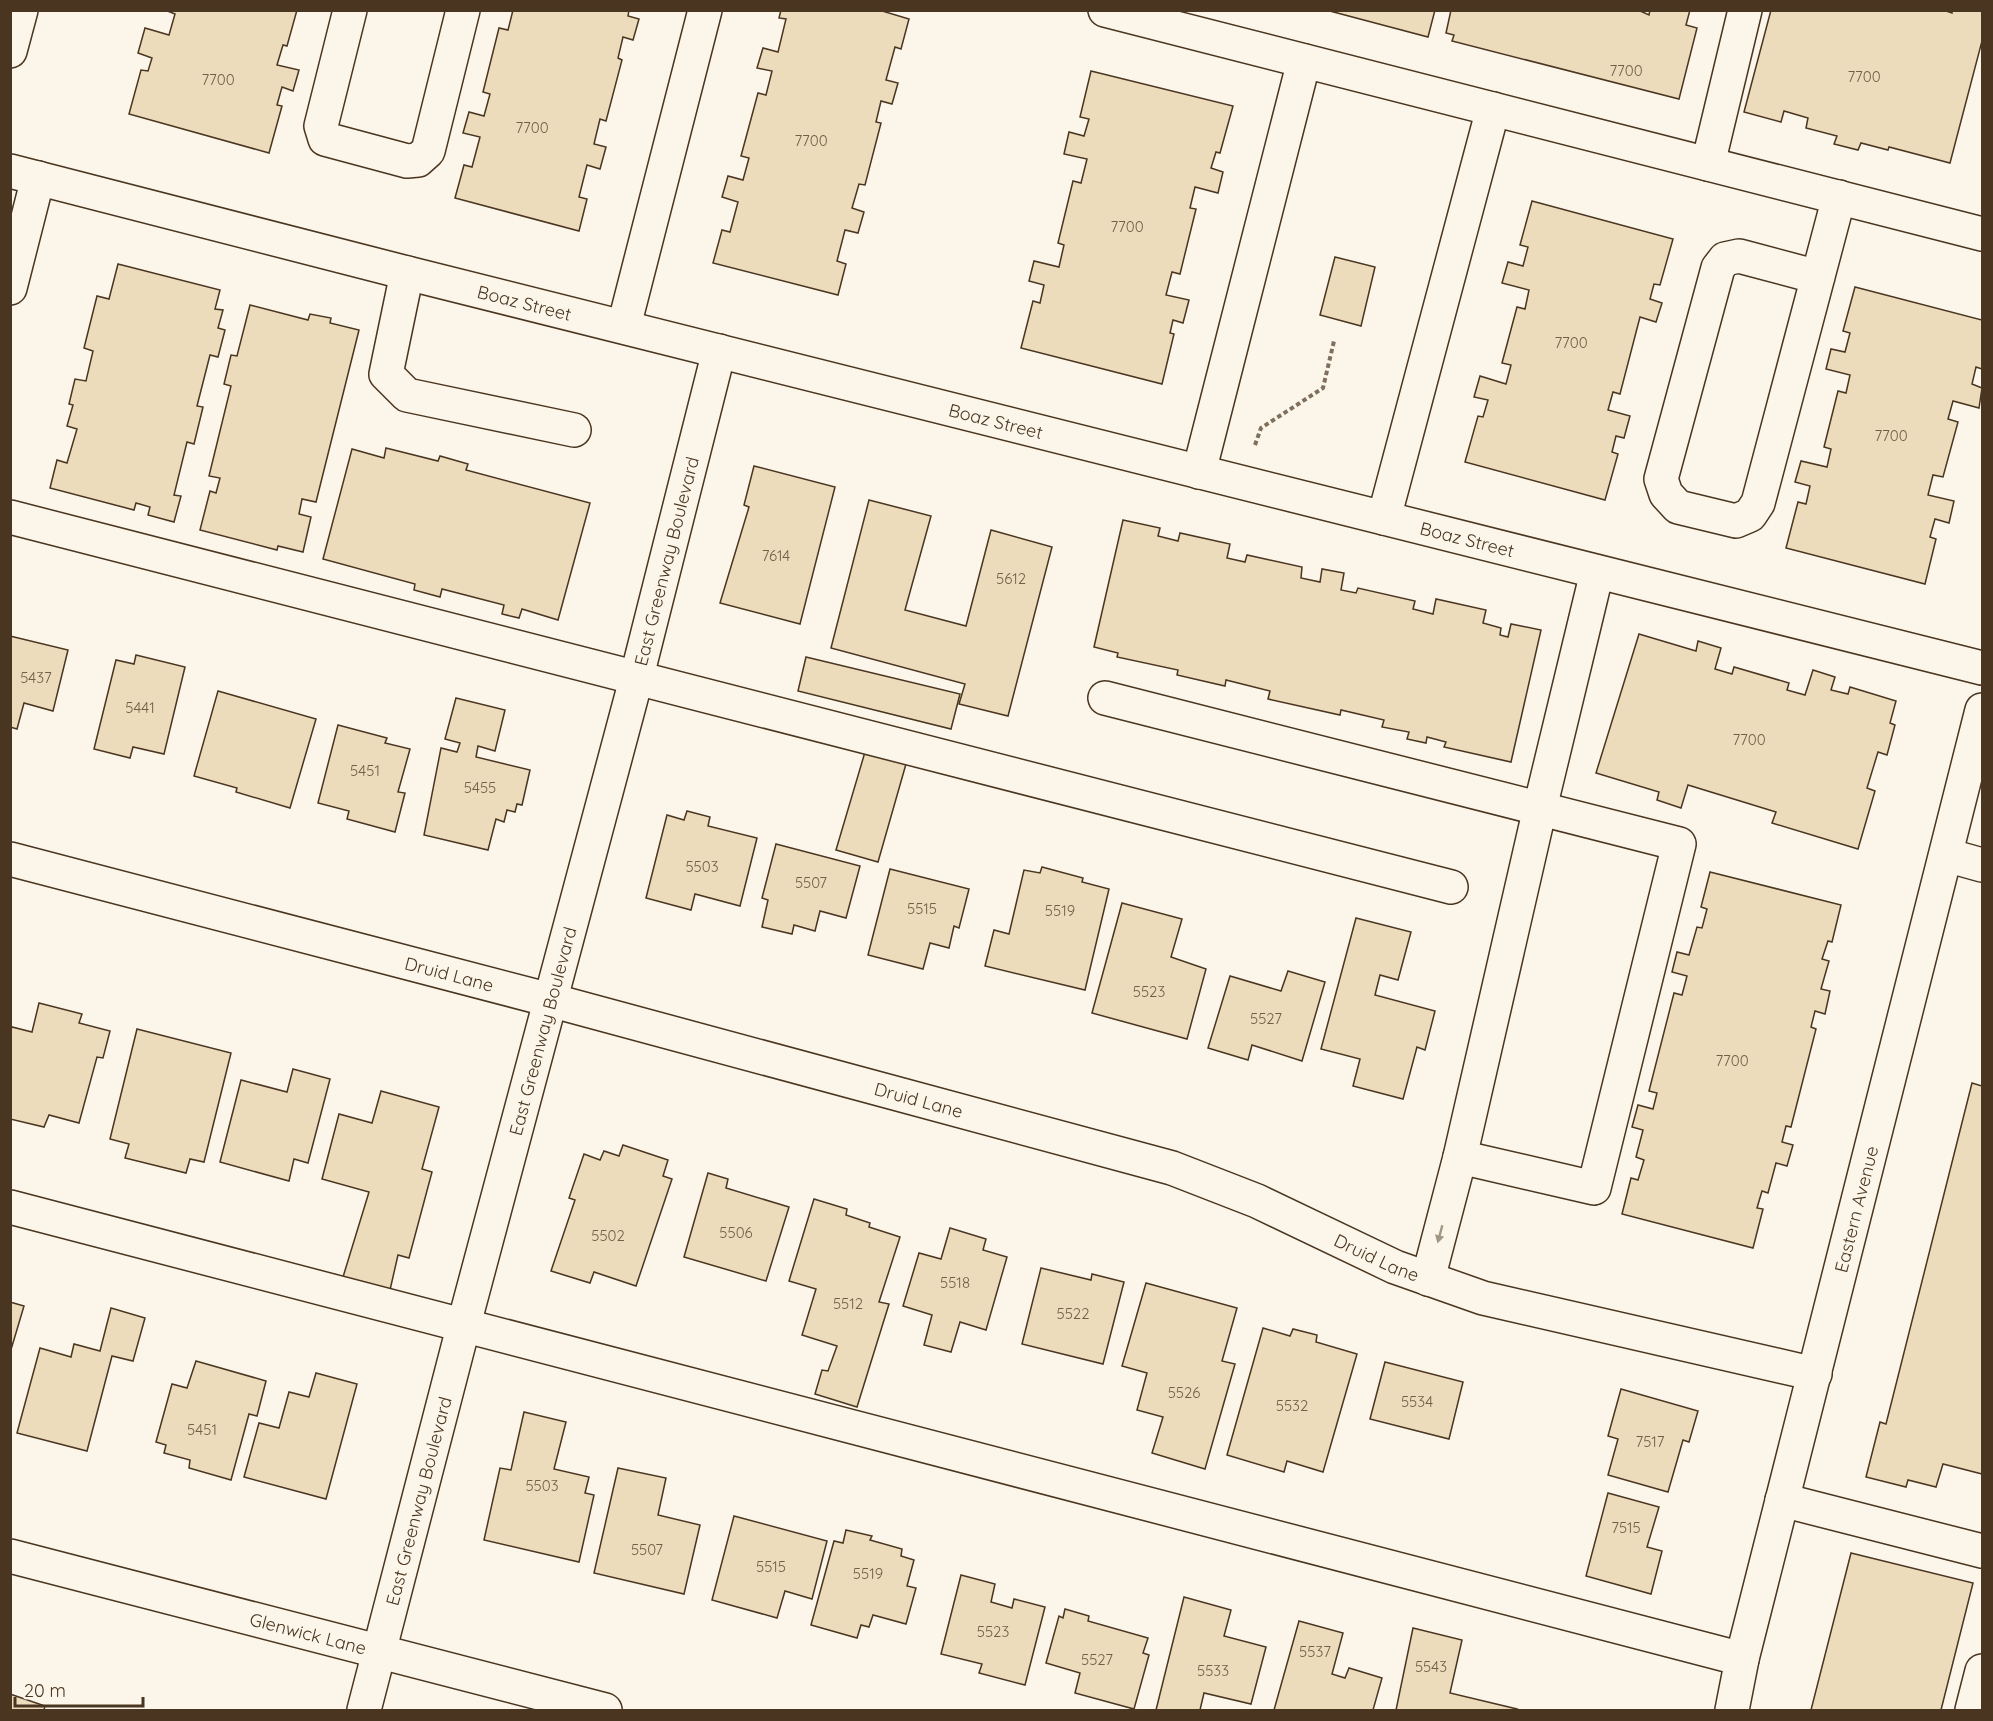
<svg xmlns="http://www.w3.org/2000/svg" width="1993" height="1721" viewBox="0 0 1993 1721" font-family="Quicksand,sans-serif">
  <rect width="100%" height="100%" fill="#fbf6e9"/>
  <g fill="#ecdcbc" stroke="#4a3520" stroke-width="1.5">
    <path d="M165 10H297L287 46 283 45 277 65 299 70 293 91 282 87 277 105 282 106 269 153 129 114 141 70 148 71 152 58 138 53 145 28 169 35 175 14Z"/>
    <path d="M513 10H629L628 16 639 19 633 40 623 37 618 58 622 60 606 121 600 119 594 144 606 147 600 169 587 165 579 197 587 199 579 231 455 198 464 165 472 167 480 137 463 133 469 112 484 116 490 94 483 92 499 28 508 30Z"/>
    <path d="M781 10H879L909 19 901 49 895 47 886 80 898 83 892 104 881 101 876 122 881 123 865 185 859 184 852 208 864 212 858 233 845 230 837 261 846 264 838 295 713 263 722 230 730 232 738 202 722 197 728 176 743 180 749 158 741 156 758 93 766 95 772 71 757 68 763 48 778 52 786 19 779 18Z"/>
    <path d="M1326 10H1435L1428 37Z"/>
    <path d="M1451 10H1638L1649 15 1650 10H1690L1686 25 1697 28 1679 99 1452 41 1454 35 1446 33Z"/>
    <path d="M1771 10H1943L1952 13V10H1982V41L1950 163 1889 147 1888 150 1861 143 1858 150 1834 144 1837 136 1806 128 1808 118 1784 111 1781 122 1744 112Z"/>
    <path d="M1091 71 1233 106 1220 153 1216 152 1211 168 1223 172 1218 193 1195 187 1190 208 1196 209 1180 274 1172 272 1166 295 1189 300 1183 323 1173 320 1170 333 1174 334 1162 384 1021 348 1033 301 1040 303 1044 285 1029 281 1034 261 1059 267 1064 245 1058 243 1073 181 1081 183 1087 159 1064 154 1069 132 1084 136 1089 119 1080 117Z"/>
    <path d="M1532 201 1673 239 1660 285 1654 284 1650 299 1662 303 1656 322 1640 317 1620 394 1613 392 1608 410 1630 416 1624 438 1616 436 1612 452 1618 454 1605 500 1465 462 1478 416 1483 417 1488 400 1474 397 1480 376 1506 384 1511 365 1502 363 1517 307 1525 309 1529 290 1502 283 1508 262 1523 266 1528 247 1520 245Z"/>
    <path d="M1335 257 1375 267 1361 326 1320 315Z"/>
    <path d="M118 264 220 290 215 309 223 310 218 328 225 330 218 357 210 355 197 406 203 407 194 444 187 442 174 495 181 496 174 522 148 515 150 507 136 503 134 510 50 488 57 460 67 463 77 429 67 426 73 405 69 404 75 379 86 381 93 351 84 348 97 296 109 299Z"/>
    <path d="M1855 287 1982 320V369L1976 367 1972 384 1982 388 1979 408 1953 401 1948 419 1958 422 1943 477 1933 475 1928 495 1954 501 1949 523 1935 519 1930 537 1936 539 1925 584 1786 548 1798 502 1806 504 1810 486 1795 482 1801 461 1827 467 1831 449 1824 447 1838 391 1846 393 1850 375 1826 369 1831 349 1845 352 1850 333 1843 331Z"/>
    <path d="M250 305 308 320 310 314 331 318 330 323 359 330 316 502 302 499 299 514 311 517 303 552 278 546 277 550 200 530 210 491 216 493 220 478 209 476 231 386 224 384 231 355 237 356Z"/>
    <path d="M386 448 438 461 440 456 468 464 466 470 590 503 558 620 522 609 519 618 502 614 504 605 442 589 440 597 414 590 415 584 323 559 352 449 384 458Z"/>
    <path d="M754 466 835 487 800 624 720 603 749 507 744 505Z"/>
    <path d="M869 500 931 516 905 610 966 626 991 530 1052 547 1008 716 959 704 965 684 831 648Z"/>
    <path d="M1123 520 1160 528 1158 536 1178 541 1180 533 1230 544 1227 558 1245 562 1247 555 1302 567 1301 578 1320 582 1322 569 1344 573 1341 590 1356 593 1358 588 1415 601 1413 609 1433 614 1436 599 1486 610 1483 623 1501 628 1500 635 1508 637 1511 624 1541 630 1511 762 1444 747 1446 742 1427 737 1426 743 1407 739 1409 732 1382 727 1384 720 1341 710 1340 715 1268 699 1270 691 1226 680 1225 686 1177 675 1178 670 1117 657 1118 653 1094 647Z"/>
    <path d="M1639 634 1696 651 1698 641 1721 648 1715 669 1732 674 1734 667 1789 683 1787 690 1805 695 1813 670 1835 677 1831 690 1848 694 1850 687 1896 701 1890 723 1895 725 1887 755 1878 752 1867 788 1875 791 1858 849 1772 823 1776 812 1688 785 1681 808 1657 800 1659 792 1596 773Z"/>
    <path d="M10 636 68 650 53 711 24 703 17 729 10 727Z"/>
    <path d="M136 655 185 667 164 754 133 747 130 758 94 749 116 660 134 664Z"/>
    <path d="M806 657 960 694 951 729 798 691Z"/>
    <path d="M218 691 316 719 290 808 236 792 237 788 194 776Z"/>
    <path d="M456 698 505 710 495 751 478 746 476 757 530 770 522 805 517 804 515 812 507 810 504 822 496 819 488 850 424 835 441 748 457 752 460 743 445 739Z"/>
    <path d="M338 725 387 738 385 743 410 749 398 792 405 793 395 832 347 819 349 811 318 803Z"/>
    <path d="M865 752 906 764 878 862 836 850Z"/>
    <path d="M687 811 710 817 708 826 757 838 740 906 695 894 691 910 646 898 667 815 684 820Z"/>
    <path d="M776 844 860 866 846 918 820 911 815 931 794 925 792 934 762 927 768 900 762 898Z"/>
    <path d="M1042 867 1083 878 1082 882 1109 889 1085 990 985 966 994 930 1009 934 1024 870 1040 873Z"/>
    <path d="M890 869 969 889 959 928 954 926 949 948 930 943 923 969 868 955Z"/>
    <path d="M1710 872 1841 905 1832 942 1828 941 1822 959 1829 961 1821 989 1830 991 1825 1014 1815 1011 1811 1027 1816 1029 1791 1127 1786 1126 1782 1142 1793 1145 1787 1166 1776 1163 1768 1193 1762 1191 1757 1208 1763 1209 1753 1248 1622 1214 1631 1178 1638 1180 1644 1160 1636 1157 1643 1130 1632 1127 1638 1105 1653 1109 1657 1093 1649 1091 1674 993 1682 995 1687 976 1672 972 1677 952 1689 955 1697 927 1702 928 1707 909 1701 907Z"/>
    <path d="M1122 903 1182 919 1171 957 1206 969 1187 1039 1092 1013Z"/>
    <path d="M1356 918 1411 932 1398 980 1380 975 1375 995 1435 1011 1425 1050 1417 1047 1403 1099 1353 1086 1360 1059 1321 1049Z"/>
    <path d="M1288 971 1325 982 1302 1061 1252 1045 1248 1060 1208 1048 1230 976 1281 991Z"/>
    <path d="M39 1003 82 1014 79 1023 110 1031 103 1058 97 1057 79 1123 49 1115 44 1127 10 1119V1032L12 1027 32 1032Z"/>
    <path d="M137 1029 231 1053 204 1162 190 1159 186 1173 125 1158 129 1144 110 1139Z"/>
    <path d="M293 1069 330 1079 308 1163 294 1159 289 1181 220 1162 241 1080 287 1092Z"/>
    <path d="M1972 1083 1982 1086V1474L1943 1464 1936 1487 1908 1480 1906 1487 1866 1477 1880 1422 1886 1424Z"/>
    <path d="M381 1091 439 1107 422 1169 432 1172 409 1258 398 1255 390 1290 343 1277 369 1192 322 1179 339 1114 372 1123Z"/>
    <path d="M623 1145 668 1160 663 1176 672 1179 636 1286 594 1272 590 1283 551 1271 575 1200 569 1198 584 1154 600 1160 604 1151 619 1156Z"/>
    <path d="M708 1173 728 1179 726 1188 789 1207 766 1281 684 1257Z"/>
    <path d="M814 1199 847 1209 846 1215 870 1223 869 1227 900 1237 879 1302 889 1304 857 1407 815 1394 822 1370 828 1371 837 1346 802 1335 816 1289 789 1281Z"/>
    <path d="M950 1228 986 1239 983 1250 1007 1257 986 1330 960 1322 951 1352 924 1345 932 1315 903 1306 919 1253 941 1259Z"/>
    <path d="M1041 1268 1091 1280 1092 1274 1124 1282 1103 1364 1022 1344Z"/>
    <path d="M1146 1283 1237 1308 1222 1361 1235 1364 1205 1469 1152 1453 1163 1417 1137 1410 1147 1373 1122 1366Z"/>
    <path d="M10 1302 24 1306 10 1353Z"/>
    <path d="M111 1308 145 1318 133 1361 112 1356 87 1451 17 1433 40 1348 71 1357 74 1344 100 1351Z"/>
    <path d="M1263 1328 1290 1336 1293 1329 1317 1335 1316 1342 1357 1354 1323 1472 1287 1461 1284 1472 1227 1455Z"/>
    <path d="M196 1361 266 1381 257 1416 249 1414 231 1480 189 1468 190 1460 164 1453 166 1445 156 1442 172 1384 187 1388Z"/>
    <path d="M1385 1362 1463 1382 1449 1439 1370 1419Z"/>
    <path d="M316 1373 357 1384 326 1499 244 1477 259 1423 279 1428 289 1392 309 1397Z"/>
    <path d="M1621 1389 1698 1411 1689 1442 1683 1440 1668 1492 1608 1475 1618 1439 1608 1436Z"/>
    <path d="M524 1412 566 1422 554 1469 589 1477 585 1493 594 1495 579 1562 484 1540 500 1468 511 1470Z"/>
    <path d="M618 1468 666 1478 658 1515 700 1525 684 1594 594 1573Z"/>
    <path d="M1608 1493 1659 1507 1647 1547 1662 1551 1651 1594 1586 1576Z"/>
    <path d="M734 1516 827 1541 812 1599 785 1591 777 1618 712 1600Z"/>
    <path d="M846 1530 872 1536 870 1540 902 1549 901 1556 914 1560 907 1586 916 1588 906 1624 873 1615 869 1627 861 1625 857 1638 811 1625 834 1541 843 1543Z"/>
    <path d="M1851 1553 1973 1583 1941 1710H1811Z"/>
    <path d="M961 1575 995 1584 991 1602 1012 1608 1014 1599 1045 1607 1025 1685 979 1673 982 1664 941 1654Z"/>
    <path d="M1184 1597 1231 1610 1224 1636 1266 1647 1251 1704 1204 1693 1200 1710H1156Z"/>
    <path d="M1065 1609 1089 1616 1088 1621 1148 1638 1143 1653 1149 1655 1134 1709 1075 1693 1080 1673 1046 1663 1059 1616 1063 1618Z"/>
    <path d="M1299 1621 1343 1633 1332 1674 1345 1678 1349 1668 1382 1678 1373 1710H1274Z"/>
    <path d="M1413 1628 1462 1640 1450 1693 1517 1709 1516 1710H1396Z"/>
    <path d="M10 1694 45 1706 44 1710H10Z"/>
  </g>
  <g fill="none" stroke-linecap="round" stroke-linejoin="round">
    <g stroke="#4a3520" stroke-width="36">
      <g id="minor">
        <path d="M350 10 321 126 325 139 407 161 418 160 428 151 463 10"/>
        <path d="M1105 10 1982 234"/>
        <path d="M10 51 21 10"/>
        <path d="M1708 164 1745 10"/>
        <path id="s1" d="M10 171 407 273 1982 668"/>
        <path d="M407 273 386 374 407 395 574 430"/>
        <path d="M1818 277 1739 256 1725 259 1718 268 1661 479 1666 494 1678 507 1736 521 1750 515 1758 503 1839 197"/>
        <path d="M10 288 38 178"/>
        <path d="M624 326 705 10"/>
        <path d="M1199 472 1304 61"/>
        <path d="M10 517 1451 887"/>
        <path d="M1384 518 1493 109"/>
        <path d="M1105 698 1679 844 1594 1188 1460 1157"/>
        <path d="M1946 855 1982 865"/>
        <path id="s2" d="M10 859 550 1000 1172 1168 1257 1201 1395 1267 1483 1298 1815 1374"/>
        <path d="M10 1207 1742 1659"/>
        <path d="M1428 1279 1460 1157 1540 808 1597 572"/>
        <path d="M1782 1500 1982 1551"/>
        <path id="s3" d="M10 1556 605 1710"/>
        <path id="s4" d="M364 1710 464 1324 637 676 719 351"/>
        <path id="s5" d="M1732 1710 1742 1659 1982 710"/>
        <path d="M1972 1710 1982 1671"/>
      </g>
    </g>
    <path stroke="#7f6f5c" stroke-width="4" stroke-dasharray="4.5 3" stroke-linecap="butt" d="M1255 445 1261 428 1323 388 1334 341"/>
    <use href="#minor" stroke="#fbf6e9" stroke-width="33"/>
  </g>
  <defs><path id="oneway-solid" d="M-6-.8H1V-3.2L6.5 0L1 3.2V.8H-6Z" transform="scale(1.5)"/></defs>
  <use fill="#a29684" href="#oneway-solid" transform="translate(1440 1234) rotate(105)"/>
  <g text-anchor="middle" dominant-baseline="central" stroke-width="4.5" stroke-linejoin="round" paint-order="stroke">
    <g font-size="15" fill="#725f47">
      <text x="1626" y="70">7700</text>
      <text x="1864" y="76">7700</text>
      <text x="218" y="79">7700</text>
      <text x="532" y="127">7700</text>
      <text x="811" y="140">7700</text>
      <text x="1127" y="226">7700</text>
      <text x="1571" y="342">7700</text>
      <text x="1891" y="435">7700</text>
      <text x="776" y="555">7614</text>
      <text x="1011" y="578">5612</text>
      <text x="36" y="677">5437</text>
      <text x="140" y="707">5441</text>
      <text x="1749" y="739">7700</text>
      <text x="365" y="770">5451</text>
      <text x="480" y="787">5455</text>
      <text x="702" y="866">5503</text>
      <text x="811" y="882">5507</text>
      <text x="922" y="908">5515</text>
      <text x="1060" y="910">5519</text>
      <text x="1149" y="991">5523</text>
      <text x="1266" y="1018">5527</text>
      <text x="1732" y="1060">7700</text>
      <text x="736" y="1232">5506</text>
      <text x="608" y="1235">5502</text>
      <text x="955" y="1282">5518</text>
      <text x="848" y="1303">5512</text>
      <text x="1073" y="1313">5522</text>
      <text x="1184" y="1392">5526</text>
      <text x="1417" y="1401">5534</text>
      <text x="1292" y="1405">5532</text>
      <text x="202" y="1429">5451</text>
      <text x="1650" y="1441">7517</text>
      <text x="542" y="1485">5503</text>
      <text x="1626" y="1527">7515</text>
      <text x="647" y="1549">5507</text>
      <text x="771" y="1566">5515</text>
      <text x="868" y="1573">5519</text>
      <text x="993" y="1631">5523</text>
      <text x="1315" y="1651">5537</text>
      <text x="1097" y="1659">5527</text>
      <text x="1431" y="1666">5543</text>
      <text x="1213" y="1670">5533</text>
    </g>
    <g font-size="18" fill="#4a3520" stroke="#fbf6e9">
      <text stroke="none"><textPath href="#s1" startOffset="531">Boaz Street</textPath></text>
      <text stroke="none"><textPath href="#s1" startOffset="1017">Boaz Street</textPath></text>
      <text stroke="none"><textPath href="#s1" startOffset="1503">Boaz Street</textPath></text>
      <text stroke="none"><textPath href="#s4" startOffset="1188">East Greenway Boulevard</textPath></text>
      <text stroke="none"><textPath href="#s2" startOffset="454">Druid Lane</textPath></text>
      <text stroke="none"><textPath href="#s4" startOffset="702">East Greenway Boulevard</textPath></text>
      <text stroke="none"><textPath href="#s2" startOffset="940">Druid Lane</textPath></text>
      <text stroke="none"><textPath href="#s5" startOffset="516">Eastern Avenue</textPath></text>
      <text stroke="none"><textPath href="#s2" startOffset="1426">Druid Lane</textPath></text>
      <text stroke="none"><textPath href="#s4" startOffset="216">East Greenway Boulevard</textPath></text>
      <text stroke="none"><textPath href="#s3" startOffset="308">Glenwick Lane</textPath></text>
    </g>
  </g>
  <rect width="1993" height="1721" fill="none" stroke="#4a3520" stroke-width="24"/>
  <path d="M15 1697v9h128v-9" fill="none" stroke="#4a3520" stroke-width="3"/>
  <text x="24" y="1697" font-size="18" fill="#4a3520" stroke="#fbf6e9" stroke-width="4.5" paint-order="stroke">20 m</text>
</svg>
